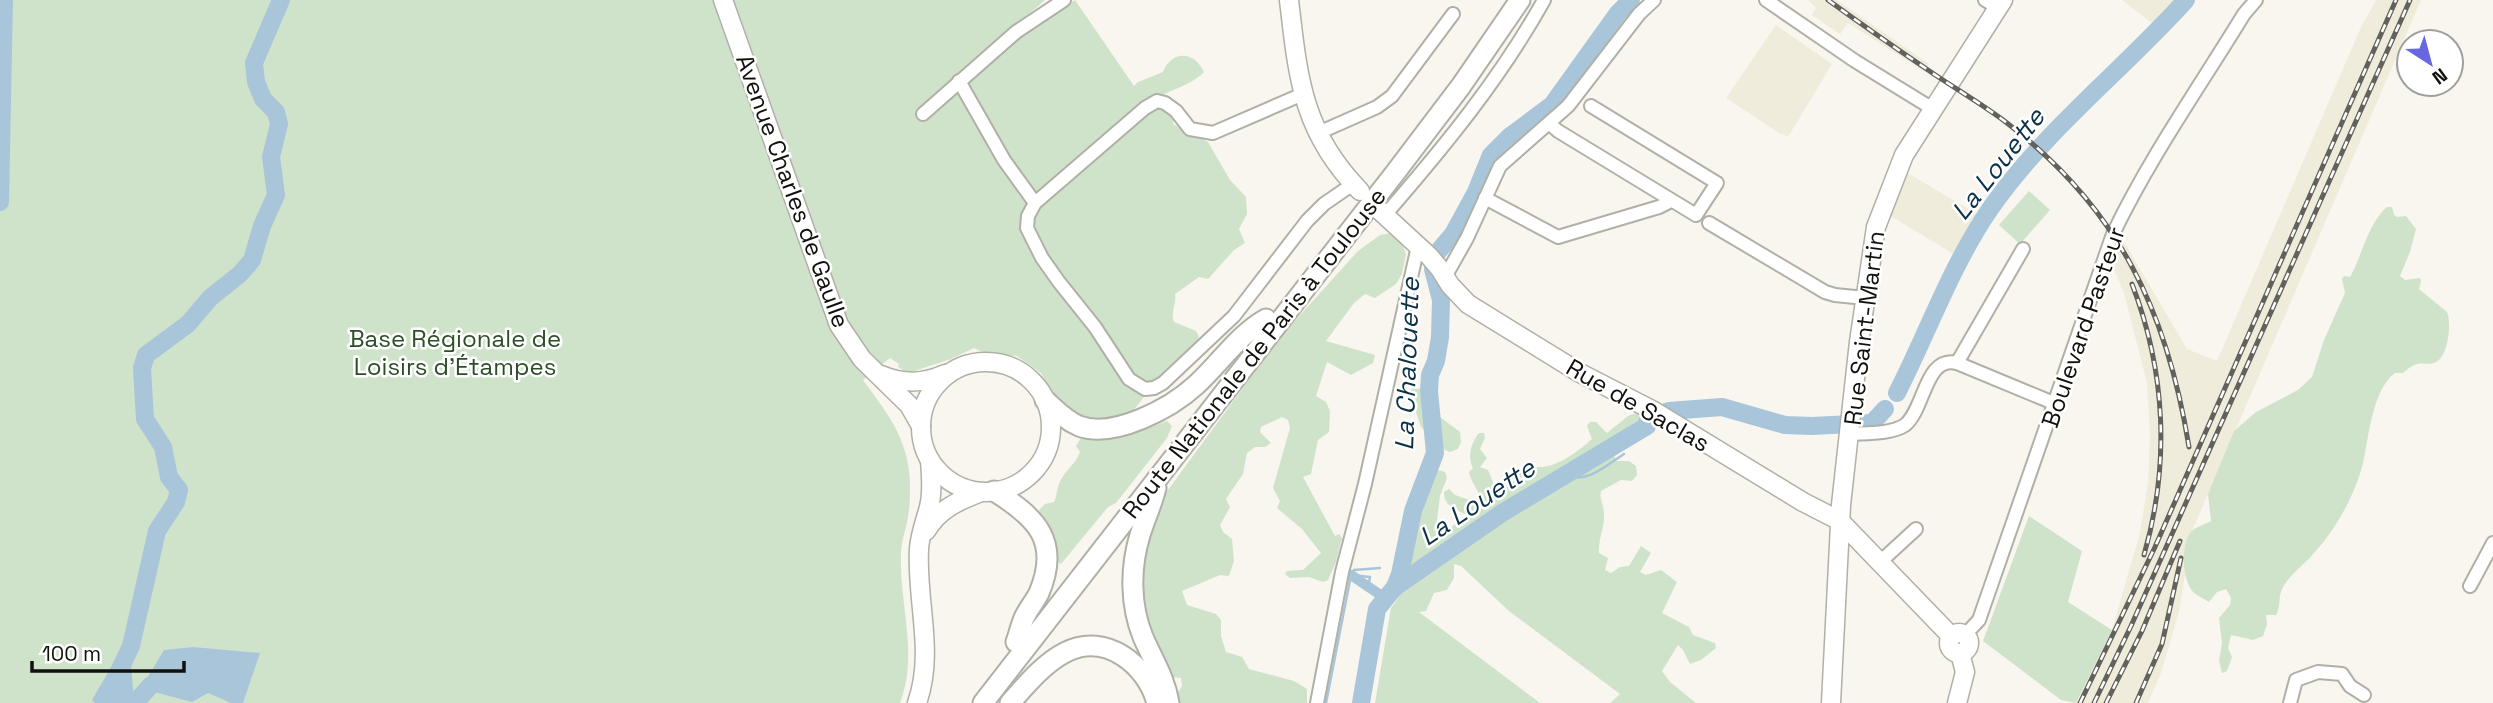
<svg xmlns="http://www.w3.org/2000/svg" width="2493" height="703" viewBox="0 0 2493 703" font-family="'Space Grotesk',sans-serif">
  <rect width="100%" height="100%" fill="#f8f6ee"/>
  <g fill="#efecdc">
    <path d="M1808 0H1837L1929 64 1925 72 1848 23 1840 34 1812 15 1816 8Z"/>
    <path d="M2122 0H2182L2157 27Z"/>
    <path d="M2376 0H2421L2192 531 2179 612 2161 673 2148 703H2076L2112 630 2140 533 2148 482 2150 435 2147 383 2124 293 2109 258 2120 235 2187 349 2217 361 2361 27Z"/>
    <path d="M1776 25 1832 64 1788 137 1783 134 1782 135 1726 98Z"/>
    <path d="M1906 172 1982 217 1957 256 1889 215Z"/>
  </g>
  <g fill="#cfe3cb">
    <path d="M0 0H1045L1028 15 1036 24 1075 0 1134 86 1138 82 1163 72C1172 50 1194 51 1204 72 1189 87 1169 89 1153 101L1171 111 1174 116 1173 124 1208 142 1230 180 1246 197 1247 214 1239 229 1245 243 1234 250 1208 279 1199 277 1175 294C1177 304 1170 312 1174 322L1196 331 1199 337 1196 344 1154 384 1133 411 1102 420 1076 415 1057 401 1041 373 1017 356 989 355 974 348 951 359 908 373 898 367 899 364 890 358 863 380C881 405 900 427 907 459 911 477 911 499 908 517 906 530 901 541 901 554 899 605 919 653 900 703H0Z"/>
    <path d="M2029 191 2050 210 2020 244 1999 225Z"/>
    <path d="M2387 207H2392L2394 215 2397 217 2406 216 2416 229 2410 252 2400 276 2405 280 2420 278 2421 281 2419 289 2447 312C2452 324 2448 359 2434 363 2429 365 2422 362 2417 364 2412 365 2407 370 2403 373H2395C2372 390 2369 437 2363 463 2355 495 2336 529 2314 553 2305 564 2288 576 2282 589 2278 598 2281 606 2276 615H2266L2267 624 2263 636 2253 640 2231 635 2228 648 2232 657 2227 671 2222 673 2219 661 2222 643 2219 618 2230 605 2231 598 2226 589 2217 592 2209 602C2204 599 2198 596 2194 593 2182 581 2180 545 2191 532 2195 527 2206 524 2211 521L2208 494 2234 431 2256 412 2298 390 2312 377 2324 340 2345 293 2342 279 2344 276 2350 277C2362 256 2368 223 2387 207Z"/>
    <path d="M1391 233 1401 241 1406 254 1402 274 1396 284 1375 298 1365 294 1354 303 1326 341 1375 355 1373 363 1351 375 1327 362 1316 396 1326 402 1330 411 1329 432 1318 440 1311 474 1303 477 1335 536 1339 534 1342 538 1336 562 1328 580 1323 582 1309 577 1290 578 1285 574 1287 571 1303 570 1321 553 1302 529 1277 508 1280 501 1273 488 1290 428 1288 420 1282 417 1261 427 1260 432 1271 443 1265 447H1255L1247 453 1243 474 1226 499 1230 507 1220 525 1223 532 1232 539 1234 561 1229 576 1220 575 1182 591 1187 605 1216 614 1221 620V636L1226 652 1242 657 1249 669 1294 681 1307 689V703H1177L1175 697 1182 686 1181 678 1171 677 1152 662 1135 573 1154 509 1281 336 1358 251 1380 235Z"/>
    <path d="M1413 388 1421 389 1436 414 1460 432 1461 442 1458 449 1450 452 1445 450 1421 427 1415 409 1406 398V393Z"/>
    <path d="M1639 412 1646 413 1649 419C1637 432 1614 442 1615 461H1629L1636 466 1637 475 1632 481 1621 480 1601 491C1599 500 1604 505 1604 514 1605 527 1598 539 1599 553L1608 558 1605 570 1611 573 1620 567 1629 566 1641 546 1651 553 1640 572 1646 575 1661 570 1677 582 1662 613 1689 627 1693 635 1715 643 1716 648 1701 660 1690 664 1683 650 1678 645 1662 671 1670 682 1696 703H1610L1620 694 1509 611 1461 566 1454 564V578L1447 590 1434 593 1426 611 1419 612 1540 703H1375L1391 608 1399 597 1410 560 1404 538V513L1409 507 1423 511 1427 491 1422 472 1427 467 1445 472 1447 478 1440 496 1436 528 1440 532 1448 530 1463 517 1469 519 1470 516C1459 511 1443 507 1444 492L1449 489 1455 495 1481 504C1482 493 1471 484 1469 472L1473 468C1467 457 1471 443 1479 433H1484L1485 438 1480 449 1487 458 1480 467 1488 470 1495 487 1504 488 1514 481 1526 464C1548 475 1575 454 1592 439L1587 426 1590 422H1596L1607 433 1628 416Z"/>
    <path d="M1167 421 1172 426 1167 438 1116 503 1108 507 1061 564 1056 561 1039 510 1045 504 1054 502C1057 495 1057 490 1059 484 1063 472 1076 464 1080 452L1076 446 1084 433 1129 435Z"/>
    <path d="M2029 516 2082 551 2068 602 2112 630 2076 703 2061 700 1983 641Z"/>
  </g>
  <g fill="#a9c5da">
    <path d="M193 647 260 653 243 703H231L208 693 192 702 154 692 147 678 164 650Z"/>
    <path d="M118 655 131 662 134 703H95L92 700Z"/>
  </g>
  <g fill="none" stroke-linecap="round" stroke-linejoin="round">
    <g stroke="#a9c5da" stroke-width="2.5">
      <path d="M1562 476C1589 483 1602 468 1624 454"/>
      <path d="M1351 575 1370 577 1368 587 1385 598"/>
      <path d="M1326 703 1351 575 1354 570 1380 568"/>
    </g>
    <path stroke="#a9c5da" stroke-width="10" d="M1351 575 1385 598"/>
    <g stroke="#a9c5da" stroke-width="18">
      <path d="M0 202 4 0"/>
      <path d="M1897 393C1928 332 1951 266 1990 209 2045 130 2122 71 2186 0"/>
      <path d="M1395 587 1502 513 1647 426 1648 419 1669 411 1722 407 1785 425 1812 426 1872 423 1885 409"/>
      <path d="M104 703 131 646 157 531 176 502 179 490 169 477 163 447 145 419 142 368 146 355 188 324 210 298 240 274 252 260 262 226 276 195 271 157 279 124 276 112 263 99 256 82 254 63 281 0"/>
      <path d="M135 703 151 685"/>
      <path d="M1361 703 1377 609 1395 587 1400 574 1413 511 1435 453 1429 391 1430 375 1436 361 1440 337 1441 300 1433 269 1436 254 1453 234 1476 192 1491 155 1509 137 1552 105 1618 13 1631 0"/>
    </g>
    <g stroke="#b1b0a7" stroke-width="16">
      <g id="street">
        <path d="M1766 0 1855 61 1933 109"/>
        <path d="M1985 0 1998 8"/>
        <path d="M959 81 1004 160 1035 203 1028 216 1027 228 1042 258 1059 282 1095 327 1129 379 1145 389 1154 388 1163 383 1234 316 1307 221 1324 204 1353 184"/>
        <path d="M923 114 1016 32 1064 0"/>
        <path d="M1550 124 1558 131 1696 215 1717 183 1591 106"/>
        <path d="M1316 134 1377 107 1392 96 1453 14"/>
        <path d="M1485 198 1558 237 1659 207 1671 201"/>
        <path d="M1035 203 1145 108 1157 101 1165 103 1176 111 1190 129 1213 133 1303 94"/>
        <path d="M1385 215C1444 147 1500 79 1544 0"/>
        <path d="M1709 223 1825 292 1835 295 1865 298"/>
        <path d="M1445 277 1467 238 1500 166 1568 106 1639 14 1654 0"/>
        <path d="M1957 363 2023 249"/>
        <path d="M1851 434C1866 433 1892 434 1905 425 1925 409 1925 355 1957 363L2056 404"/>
        <path d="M1880 562 1916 529"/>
        <path d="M2470 586 2493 543"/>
        <path d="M1965 635 1979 620 2113 234C2150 157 2200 86 2244 14L2256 0"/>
        <path d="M1317 703 1342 572 1365 484 1418 246"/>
        <path d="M2290 703 2296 680 2318 672 2342 674 2350 686 2364 695"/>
      </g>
    </g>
    <g stroke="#b1b0a7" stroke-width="21">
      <g id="secondary">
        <path d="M723 0 839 325 862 359 909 405 921 426"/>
        <path d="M1289 0C1298 77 1302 132 1360 191"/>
        <path d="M1378 209 1429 256 1440 269 1450 285 1468 304 1580 373 1652 410 1803 502 1840 521 1951 636"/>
        <circle cx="986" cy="427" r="65"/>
        <path d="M881 375C903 384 923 384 945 374"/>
        <path d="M926 531C939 509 958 501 981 492"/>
        <circle cx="1959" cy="643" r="10"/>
        <path d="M917 703C935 652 916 601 919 549 920 534 925 522 929 507 933 492 931 475 930 460"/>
        <path d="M1831 703 1841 505 1859 342 1876 227 1904 155 2003 0"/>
        <path d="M1957 703 1965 672 1960 653"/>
      </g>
    </g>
    <g stroke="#b1b0a7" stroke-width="23">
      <g id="primary">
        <path d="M1045 400C1056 410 1065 420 1079 426 1114 439 1171 408 1196 385 1220 363 1238 335 1266 319"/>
        <path d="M1156 488C1152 504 1145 519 1140 535 1130 568 1130 605 1143 637 1153 660 1165 678 1169 703"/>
        <path d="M994 491C1036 517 1061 541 1039 593 1035 601 1029 608 1025 616 1021 624 1019 634 1016 642"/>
        <path d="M983 703 1395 173 1461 86 1520 0"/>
        <path d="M1010 703C1026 685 1044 663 1066 652 1106 632 1147 665 1157 703"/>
      </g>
    </g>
    <use href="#street" stroke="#fff" stroke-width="12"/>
    <use href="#secondary" stroke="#fff" stroke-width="18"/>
    <use href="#primary" stroke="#fff" stroke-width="19"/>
    <g stroke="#62615c" stroke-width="5">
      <g id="rail">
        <path d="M1828 0C1861 24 1894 47 1928 70 1954 88 1982 104 2007 123 2119 209 2167 311 2189 447"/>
        <path d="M2132 284C2166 372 2170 465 2144 555"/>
        <path d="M2080 703 2155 547 2396 0"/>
        <path d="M2094 703 2131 626 2410 0"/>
        <path d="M2106 703 2142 631 2180 541"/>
        <path d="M2136 703 2162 644 2181 558"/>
      </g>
    </g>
    <use href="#rail" stroke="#fff" stroke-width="2.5" stroke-dasharray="8" stroke-linecap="butt"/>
  </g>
  <g text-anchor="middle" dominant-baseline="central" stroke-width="5" stroke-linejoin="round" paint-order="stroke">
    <g font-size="24" fill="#10100d" stroke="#fff">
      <text transform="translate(793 191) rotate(70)">Avenue Charles de Gaulle</text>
      <text transform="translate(2083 327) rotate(-71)">Boulevard Pasteur</text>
      <text transform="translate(1864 328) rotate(-83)">Rue Saint-Martin</text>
      <text transform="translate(1254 353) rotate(-52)">Route Nationale de Paris à Toulouse</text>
      <text transform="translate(1638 405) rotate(30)">Rue de Saclas</text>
    </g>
    <g font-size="24" fill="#2d4e28" stroke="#fff">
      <text x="455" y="338">Base Régionale de<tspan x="455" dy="28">Loisirs d'Étampes</tspan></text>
    </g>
    <g font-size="26" font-style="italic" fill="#0b3147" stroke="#fff">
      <text transform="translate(1998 164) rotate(-52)">La Louette</text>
      <text transform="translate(1407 364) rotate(-88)">La Chalouette</text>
      <text transform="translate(1477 502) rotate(-34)">La Louette</text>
    </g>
  </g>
  <g transform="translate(2430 63) rotate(144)"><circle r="33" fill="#ffffff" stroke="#9f9f9e" stroke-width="2"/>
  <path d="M0-5L12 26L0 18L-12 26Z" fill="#6767e0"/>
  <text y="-10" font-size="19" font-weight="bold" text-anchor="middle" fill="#10100d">N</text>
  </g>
  <path d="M32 661v10h152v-10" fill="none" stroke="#10100d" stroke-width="3.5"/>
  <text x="42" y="661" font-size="21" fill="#10100d" stroke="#ffffff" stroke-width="5" paint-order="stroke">100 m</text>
</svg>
